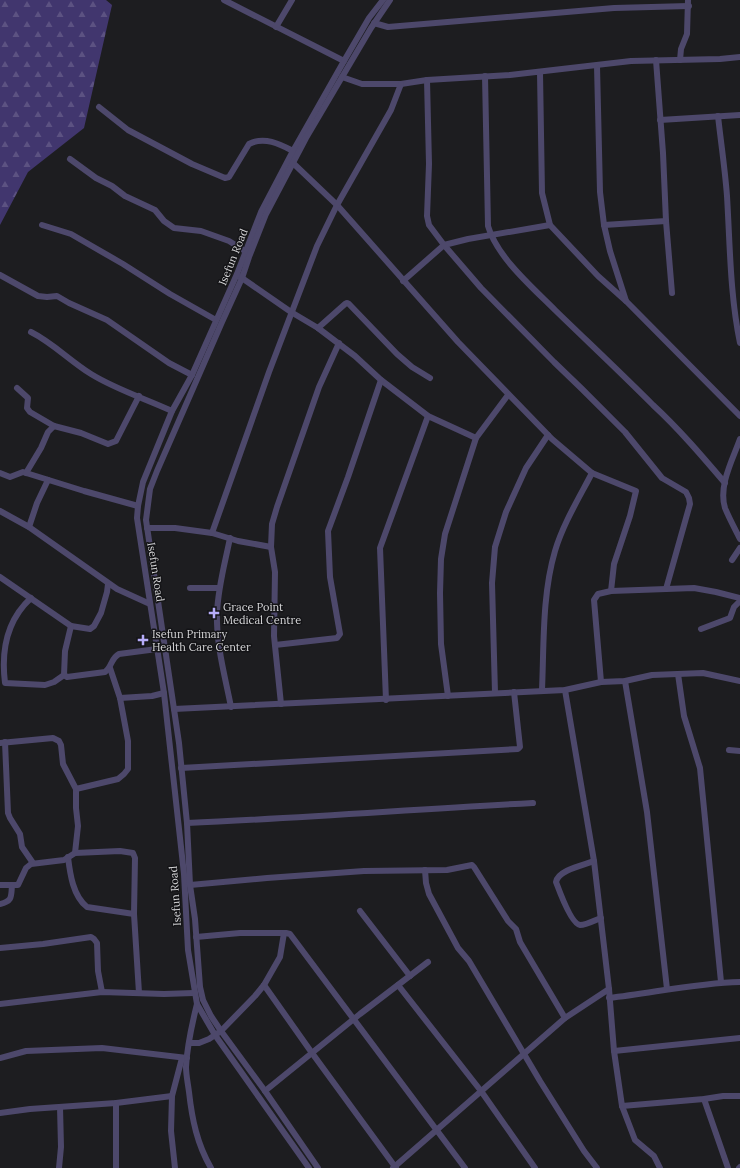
<svg xmlns="http://www.w3.org/2000/svg" width="740" height="1168" viewBox="0 0 740 1168" font-family="Lora,serif">
  <defs>
    <pattern id="forest-firs" width="22" height="20" patternUnits="userSpaceOnUse"><rect width="22" height="20" fill="#41366e"/><path d="M5 1l3.5 6h-7zM16 11l3.5 6h-7z" fill="#5c5282"/></pattern>
  </defs>
  <rect width="100%" height="100%" fill="#1d1d20"/>
  <path fill="url(#forest-firs)" d="M0 0H106L112 5 84 128 28 172 0 225Z"/>
  <g fill="none" stroke-linecap="round" stroke-linejoin="round">
    <g stroke="#4d486b" stroke-width="6">
      <path d="M224 0 344 61"/>
      <path d="M374 23 388 27 614 8 689 6"/>
      <path d="M276 27 292 0"/>
      <path d="M680 60 681 49 687 34 688 0"/>
      <path d="M597 66 600 192 604 225 610 251 626 301"/>
      <path d="M540 73 542 193 550 225 598 276 626 301 740 416"/>
      <path d="M485 76 488 226C497 257 532 287 555 310 588 342 621 373 653 405 679 429 702 456 725 483"/>
      <path d="M342 77 362 84H401L427 80 510 75 631 61 720 59 740 57"/>
      <path d="M427 80 429 164 427 216 429 225 444 245 481 288 554 362 582 389 625 432 662 478 686 492 689 498 690 504 666 589"/>
      <path d="M99 107 128 130 192 164 225 178 229 177 249 144C264 136 280 144 293 151"/>
      <path d="M718 116C721 143 725 169 727 196 730 245 730 295 740 343"/>
      <path d="M660 120 740 115"/>
      <path d="M70 159 96 178 112 186 125 196 155 210 164 221 174 228 201 231 229 241 245 251"/>
      <path d="M293 163 337 205 458 342 552 439 592 473 636 491 630 516 614 564 611 591"/>
      <path d="M666 221 672 293"/>
      <path d="M42 225 71 234 123 264 170 294 216 320"/>
      <path d="M604 225 666 221 663 153 656 60"/>
      <path d="M0 275 38 296 47 297 57 296 69 303 107 320 169 363 192 375"/>
      <path d="M239 276 291 312 318 328 355 356 381 380 428 416 476 438"/>
      <path d="M403 281 444 245 468 239 550 225"/>
      <path d="M318 328 345 304 347 303 349 304 397 354 412 367 430 378"/>
      <path d="M31 332C53 343 70 361 91 374 115 389 146 399 172 411"/>
      <path d="M17 388 28 398 27 408 30 412 54 426 81 433 108 444 116 441 139 396"/>
      <path d="M740 439C733 459 718 486 725 508 729 518 735 529 740 539"/>
      <path d="M0 473 10 477 23 472 84 491 138 506"/>
      <path d="M26 473 41 448 48 432 54 426"/>
      <path d="M0 511 29 527 117 589 150 604"/>
      <path d="M29 527 37 503 48 480"/>
      <path d="M147 528H175L212 533 238 541 271 547"/>
      <path d="M212 533 269 372 317 246 337 205 391 110 401 84"/>
      <path d="M230 538C225 563 218 587 217 613 216 645 225 676 231 707"/>
      <path d="M732 560 740 548"/>
      <path d="M0 577 71 626 90 629 94 626 101 613 107 592 108 584"/>
      <path d="M190 588H219"/>
      <path d="M31 598C7 620 1 651 5 683L45 685 54 682 64 675"/>
      <path d="M71 626 65 651 64 675 67 677 105 672C112 667 111 658 119 654L157 649"/>
      <path d="M701 629 730 618 734 607 740 601"/>
      <path d="M275 645 337 638 340 634 330 577 328 531 348 477 381 380"/>
      <path d="M678 674 684 716 700 768 721 982"/>
      <path d="M625 681 647 812 667 989"/>
      <path d="M601 682 594 600 598 594 611 591 694 588 716 592 740 598"/>
      <path d="M542 690C544 645 542 595 555 551 563 524 579 498 592 473"/>
      <path d="M565 690 594 861 609 989 614 1051 622 1106 635 1140 654 1156 660 1168"/>
      <path d="M495 693 492 583 495 547 506 512 526 468 548 435"/>
      <path d="M448 696 441 644 440 593 441 559 445 534 476 438 508 395"/>
      <path d="M120 698 152 696 164 693"/>
      <path d="M386 700 380 548 428 416"/>
      <path d="M281 704 274 636 275 572 271 547 272 524 277 507 319 387 339 343"/>
      <path d="M174 709 565 690 601 682 625 681 652 675 703 673 740 681"/>
      <path d="M5 742 8 813 10 818 20 834 22 847 33 863"/>
      <path d="M0 743 53 738 59 741 61 745 63 764 76 789V808L78 826 75 853"/>
      <path d="M729 750 740 751"/>
      <path d="M181 768 518 749 520 747 514 692"/>
      <path d="M76 789 118 779 124 774 128 769V741L120 698 110 668"/>
      <path d="M187 823C303 818 418 809 533 803"/>
      <path d="M68 857C70 874 73 896 87 907L134 914"/>
      <path d="M594 861C584 865 558 870 556 882 559 890 571 924 580 925 587 925 595 920 601 918"/>
      <path d="M425 870 426 883 429 894 458 948 469 961 540 1081 584 1151 597 1168"/>
      <path d="M0 885H18L26 868 31 864 64 860 75 853 120 851 133 853 135 858 134 914 139 993"/>
      <path d="M190 885 267 878 364 871 447 870 472 865 474 867 508 921 516 929 520 942 565 1018"/>
      <path d="M0 904C13 901 11 896 12 885"/>
      <path d="M360 911 410 976"/>
      <path d="M196 937 240 933H286L290 934 465 1168"/>
      <path d="M0 948 43 944 91 937 94 939 97 943 98 971 102 992"/>
      <path d="M264 985 312 1053 396 1168"/>
      <path d="M398 985 481 1091 535 1168"/>
      <path d="M609 998C653 993 696 983 740 982"/>
      <path d="M0 1004 102 992 164 994 194 993"/>
      <path d="M197 1004C192 1024 187 1046 186 1067 186 1075 188 1084 189 1092 192 1119 197 1144 211 1168"/>
      <path d="M189 1043H199L209 1039 221 1031 255 996 264 985 280 957 284 933"/>
      <path d="M614 1051 740 1038"/>
      <path d="M0 1058 26 1051 102 1048 187 1058"/>
      <path d="M265 1091 360 1014 428 962"/>
      <path d="M704 1099 728 1168"/>
      <path d="M622 1106 704 1099 723 1096H740"/>
      <path d="M0 1113 30 1109 116 1103 172 1096"/>
      <path d="M59 1168 61 1147 60 1107"/>
      <path d="M116 1168V1103"/>
      <path d="M175 1168 171 1131 172 1096 182 1058"/>
      <path d="M309 1168 215 1035 197 1004 188 950 184 874 164 693 137 518 138 506 143 482 172 411 192 375 237 274 261 212 293 151 344 61 369 18 383 0"/>
      <path d="M318 1168 265 1091 221 1031 211 1016 203 1000 200 987 195 919 190 885 187 823 179 743 146 520 150 489 157 471 222 322 242 278 249 257 266 214 306 138 371 28 390 0"/>
      <path d="M393 1168 565 1018 609 989"/>
      <path d="M739 1168 740 1167"/>
    </g>
  </g>
  <g fill="#b6acf8" stroke="#141417" stroke-width="1.5">
    <path d="M212 607h4v4h4v4h-4v4h-4v-4h-4v-4h4z"/>
    <path d="M141 634h4v4h4v4h-4v4h-4v-4h-4v-4h4z"/>
  </g>
  <g text-anchor="middle" dominant-baseline="central" stroke-width="3" stroke-linejoin="round" paint-order="stroke">
    <g font-size="11" fill="#d4d4d6" stroke="#141417">
      <text transform="translate(233 257) rotate(-68)">Isefun Road</text>
      <text transform="translate(156 572) rotate(81)">Isefun Road</text>
      <text transform="translate(175 896) rotate(-94)">Isefun Road</text>
    </g>
    <g font-size="11" fill="#d4d4d6" stroke="#141417" text-anchor="start">
      <text x="223" y="607">Grace Point<tspan x="223" dy="13">Medical Centre</tspan></text>
      <text x="152" y="634">Isefun Primary<tspan x="152" dy="13">Health Care Center</tspan></text>
    </g>
  </g>
</svg>
